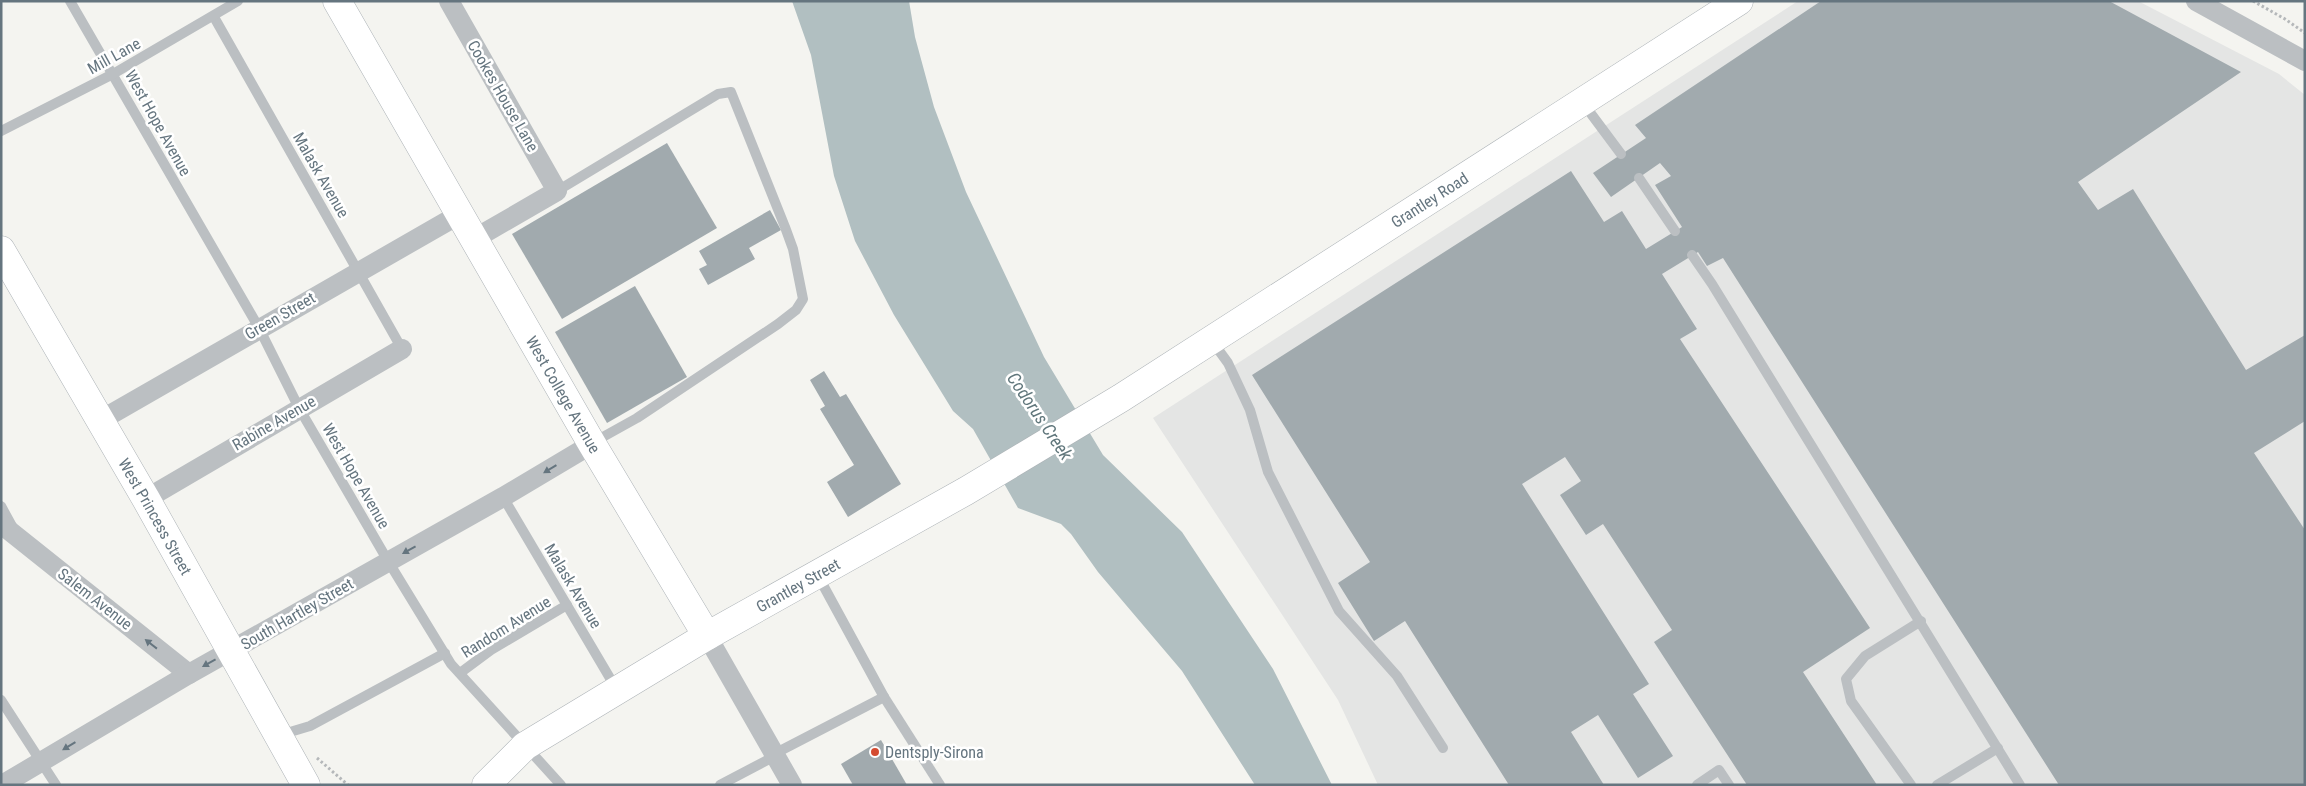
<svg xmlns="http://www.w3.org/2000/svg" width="2306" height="786" viewBox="0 0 2306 786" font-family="'Roboto Condensed',sans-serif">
  <rect width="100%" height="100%" fill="#f4f4f0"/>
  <path fill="#e4e5e4" d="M1798 1H2138L2279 74 2305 95V785H1378L1338 700 1153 418Z"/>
  <path fill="#b1bfc1" d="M792 1H909L915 37 934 107 966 192 1044 357 1103 455 1182 532 1273 669 1332 785H1255L1182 671 1098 572 1071 534 1061 524 1018 508 973 429 953 411 894 315 855 241 834 176 811 55Z"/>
  <g fill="#a1aaae">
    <path d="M1821 1H2109L2241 72 2078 182 2098 210 2133 189 2246 370 2305 335V421L2254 453 2305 530V785H2059L1723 258 1707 266 1698 252 1662 274 1697 329 1680 339 1870 628 1803 672 1877 785H1747L1654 642 1672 630 1603 524 1586 535 1560 495 1581 481 1565 457 1522 484 1649 684 1633 694 1673 756 1638 778 1598 715 1571 732 1604 785H1509L1405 621 1374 641 1338 583 1370 562 1252 375 1571 171 1604 222 1622 211 1646 249 1682 227 1655 185 1671 176 1660 163 1611 197 1593 173 1646 138 1635 125Z"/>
    <path d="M667 143 717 228 562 319 512 234Z"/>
    <path d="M770 210 781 230 749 248 755 259 708 285 699 269 707 265 699 251Z"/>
    <path d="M635 286 687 377 607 423 555 332Z"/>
    <path d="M824 371 840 397 846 394 901 484 848 517 827 482 854 465 820 409 825 406 810 380Z"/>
    <path d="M881 740 907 785H853L841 764Z"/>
  </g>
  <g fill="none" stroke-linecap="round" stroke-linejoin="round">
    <g stroke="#adb3b7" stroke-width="29">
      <g id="secondary">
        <path id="s1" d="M337 1 592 444 707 636"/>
        <path id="s2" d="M1 250 146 499 306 785"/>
        <path id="s3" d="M486 785 525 746 707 636 966 491 1121 398 1739 1"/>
      </g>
    </g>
    <g stroke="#b5b8ba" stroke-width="3" stroke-dasharray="2.5 2.5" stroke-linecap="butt">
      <path d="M2253 1 2285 19 2305 33"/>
      <path d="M317 758 348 785"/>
    </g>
    <g stroke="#bbbfc2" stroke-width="10">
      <path d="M70 1 259 328 299 408 388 561 451 664 561 785"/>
      <path d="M214 17 402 349"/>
      <path d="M1583 103 1621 154"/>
      <path d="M1 131 113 74 238 1"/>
      <path d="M1639 178 1675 231"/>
      <path d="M557 191 718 94 731 92 785 227 793 249 803 299 796 310 778 324 637 418 592 443"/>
      <path d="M1692 255 1712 284 2020 785"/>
      <path d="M1212 341 1228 363 1250 410 1268 472 1339 611 1397 676 1443 748"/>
      <path d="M503 497 617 690"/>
      <path d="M1 506 13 528"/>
      <path d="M460 673 491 650 567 605"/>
      <path d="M884 697 940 785"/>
      <path d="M1 700 56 785"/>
      <path d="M280 735 310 726 445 653"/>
      <path d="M774 754 884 697 817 574"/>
      <path d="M720 785 775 756"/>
      <path d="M1697 785 1719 770 1729 785"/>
      <path d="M1911 785 1851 701 1846 679 1865 656 1921 621"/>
      <path d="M1937 785 1998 748"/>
    </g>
    <g stroke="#bbbfc2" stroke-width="20">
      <path d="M449 1 557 191 474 239"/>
      <path d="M2196 1 2305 61"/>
      <path d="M101 420 460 214"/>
      <path d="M146 499 402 349"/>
      <path d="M1 524 189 674"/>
      <path d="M707 636 792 785"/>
      <path d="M2 785 189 674 503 497 592 444"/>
    </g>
    <use href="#secondary" stroke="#fff" stroke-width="28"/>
  </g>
  <defs><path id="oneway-solid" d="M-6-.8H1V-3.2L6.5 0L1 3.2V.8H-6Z" transform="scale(1.25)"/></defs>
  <g fill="#65757f">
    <use href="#oneway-solid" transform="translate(550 469) rotate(149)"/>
    <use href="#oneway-solid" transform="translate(409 550) rotate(151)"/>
    <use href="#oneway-solid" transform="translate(151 644) rotate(-142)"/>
    <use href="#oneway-solid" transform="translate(209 663) rotate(151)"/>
    <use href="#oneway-solid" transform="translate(69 746) rotate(149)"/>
  </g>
  <circle fill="#d44b30" stroke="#fff" stroke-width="2" cx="875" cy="752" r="5"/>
  <g text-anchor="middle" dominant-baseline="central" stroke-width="5" stroke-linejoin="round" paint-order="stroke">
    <g font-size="16" fill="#65757f" stroke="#fff">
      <text transform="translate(114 56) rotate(-29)">Mill Lane</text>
      <text transform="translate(503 96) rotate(60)">Cookes House Lane</text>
      <text transform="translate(158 123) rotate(61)">West Hope Avenue</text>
      <text transform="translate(321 175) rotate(60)">Malask Avenue</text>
      <text stroke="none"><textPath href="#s3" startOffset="1112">Grantley Road</textPath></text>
      <text transform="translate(280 316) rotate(-30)">Green Street</text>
      <text stroke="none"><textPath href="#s1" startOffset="454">West College Avenue</textPath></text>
      <text transform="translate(274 423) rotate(-30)">Rabine Avenue</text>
      <text transform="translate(356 476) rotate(60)">West Hope Avenue</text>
      <text stroke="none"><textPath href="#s2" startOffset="308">West Princess Street</textPath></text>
      <text stroke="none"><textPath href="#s3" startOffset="372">Grantley Street</textPath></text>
      <text transform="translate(573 586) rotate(59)">Malask Avenue</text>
      <text transform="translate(95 599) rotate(38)">Salem Avenue</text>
      <text transform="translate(297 614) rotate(-30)">South Hartley Street</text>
      <text transform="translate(506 627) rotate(-32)">Random Avenue</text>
    </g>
    <g font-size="16" fill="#65757f" stroke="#fff" text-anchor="start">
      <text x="885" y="752">Dentsply-Sirona</text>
    </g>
    <g font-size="18" font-style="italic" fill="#61777c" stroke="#fff">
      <text transform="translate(1040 416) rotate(56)">Codorus Creek</text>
    </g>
  </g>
  <rect width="2306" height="786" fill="none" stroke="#65757f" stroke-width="5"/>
</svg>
